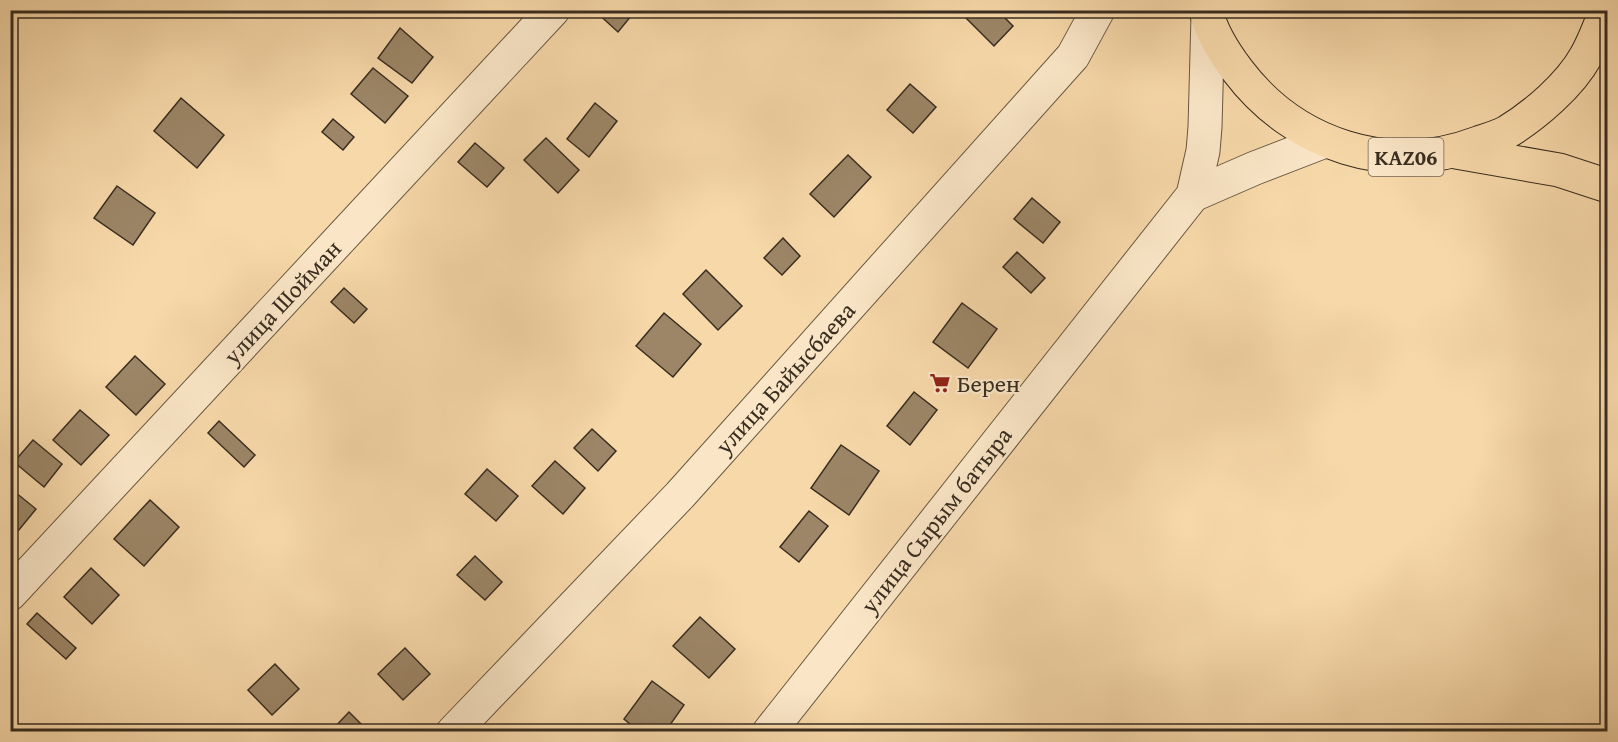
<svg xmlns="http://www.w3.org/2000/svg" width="1618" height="742" viewBox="0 0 1618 742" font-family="'Gentium Book Plus',serif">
  <rect width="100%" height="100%" fill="#f7d8a9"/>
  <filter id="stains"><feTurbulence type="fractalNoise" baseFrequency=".00333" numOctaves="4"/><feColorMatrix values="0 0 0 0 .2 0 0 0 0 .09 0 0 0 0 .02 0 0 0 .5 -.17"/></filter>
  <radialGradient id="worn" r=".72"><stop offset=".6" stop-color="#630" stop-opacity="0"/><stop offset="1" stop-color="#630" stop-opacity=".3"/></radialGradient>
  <g fill="#9c8667" stroke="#392d20" stroke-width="1.5">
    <path d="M594 10H636L618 32Z"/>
    <path d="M958 10H997L1013 26 994 46Z"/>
    <path d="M400 28 433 57 412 83 378 58Z"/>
    <path d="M373 68 408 96 385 123 351 94Z"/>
    <path d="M910 84 936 107 913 133 887 110Z"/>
    <path d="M181 98 224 135 197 168 154 131Z"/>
    <path d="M595 103 617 121 589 157 567 139Z"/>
    <path d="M333 119 354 137 343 150 322 132Z"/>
    <path d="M546 138 579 170 558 193 524 160Z"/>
    <path d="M475 143 504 168 487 187 458 162Z"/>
    <path d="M848 155 871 177 834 217 810 194Z"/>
    <path d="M117 186 155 213 133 245 94 218Z"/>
    <path d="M1032 198 1060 222 1043 243 1014 219Z"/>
    <path d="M783 238 800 256 782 275 764 258Z"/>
    <path d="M1017 252 1045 278 1031 293 1003 267Z"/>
    <path d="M706 270 742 306 718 330 683 294Z"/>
    <path d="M344 288 367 309 354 323 331 302Z"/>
    <path d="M962 303 997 329 968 368 933 342Z"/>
    <path d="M664 313 701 344 673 377 636 346Z"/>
    <path d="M135 356 165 384 136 415 106 387Z"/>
    <path d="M914 392 937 410 910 445 887 426Z"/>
    <path d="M80 410 109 435 81 465 53 440Z"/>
    <path d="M219 421 255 455 244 467 208 433Z"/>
    <path d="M592 429 616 451 598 471 574 448Z"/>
    <path d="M33 440 62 464 44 487 14 462Z"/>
    <path d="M841 445 879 471 849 515 811 488Z"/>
    <path d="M555 461 585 488 563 514 532 486Z"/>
    <path d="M487 469 518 496 496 521 465 494Z"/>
    <path d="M10 488 36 509 18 531 10 525Z"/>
    <path d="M150 500 179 527 144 566 114 539Z"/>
    <path d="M809 511 828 526 799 562 780 547Z"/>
    <path d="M475 556 502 582 485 600 457 575Z"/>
    <path d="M91 568 119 595 92 624 64 597Z"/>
    <path d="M37 613 76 648 66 659 27 624Z"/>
    <path d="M700 617 735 649 709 678 673 646Z"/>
    <path d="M405 648 430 674 403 700 378 674Z"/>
    <path d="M275 664 299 689 272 715 248 690Z"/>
    <path d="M652 681 684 705 665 732H640L624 719Z"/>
    <path d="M349 712 369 732H330Z"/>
  </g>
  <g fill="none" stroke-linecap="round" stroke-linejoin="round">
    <g stroke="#685842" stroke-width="35">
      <g id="minor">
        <path d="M1193 195 1255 168 1325 141"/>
        <path d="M10 594 553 10"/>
        <path d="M453 732 680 495 1073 56 1098 10"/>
        <path d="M769 732 1193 195 1203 151 1205 127 1208 16"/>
      </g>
    </g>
    <g stroke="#392d20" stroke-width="35">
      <g id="highway">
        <path d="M1206 10C1211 32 1225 54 1238 71 1294 145 1389 177 1478 143 1487 140 1498 137 1507 132 1535 115 1570 85 1586 56 1594 42 1600 26 1606 10"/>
        <path d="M1456 152 1559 170 1608 186"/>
      </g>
    </g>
    <use href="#minor" stroke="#fae6c7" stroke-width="33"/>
    <use href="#highway" stroke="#f7d8a9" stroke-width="33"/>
  </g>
  <defs>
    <g id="supermarket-bare" transform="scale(1.62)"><path d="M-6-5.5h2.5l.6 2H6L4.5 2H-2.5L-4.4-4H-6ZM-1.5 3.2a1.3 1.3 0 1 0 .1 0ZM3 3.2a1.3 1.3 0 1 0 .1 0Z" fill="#8f2418" stroke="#fae6c7" stroke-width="2.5" paint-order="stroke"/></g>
  </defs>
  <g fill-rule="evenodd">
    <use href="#supermarket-bare" x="940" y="383"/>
  </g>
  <g text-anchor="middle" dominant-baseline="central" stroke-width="4.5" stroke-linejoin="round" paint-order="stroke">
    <rect fill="#fae6c7" stroke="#736452" stroke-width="1.5" x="1368.5" y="138" width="75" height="38" rx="4.5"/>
    <g font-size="22" font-weight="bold" fill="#392d20">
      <text x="1406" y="157">KАZ06</text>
    </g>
    <g font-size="24" fill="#392d20" stroke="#fae6c7">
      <text transform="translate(282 302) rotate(-47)">улица Шойман</text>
      <text transform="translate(785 378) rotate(-48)">улица Байысбаева</text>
      <text transform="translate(936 520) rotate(-52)">улица Сырым батыра</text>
    </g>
    <g font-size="24" fill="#392d20" stroke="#fae6c7" text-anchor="start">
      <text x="957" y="383">Берен</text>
    </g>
  </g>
  <rect width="1618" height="742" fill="none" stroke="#f7d8a9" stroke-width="36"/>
  <rect x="12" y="12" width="1594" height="718" fill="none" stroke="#392d20" stroke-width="3"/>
  <rect x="18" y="18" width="1582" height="706" fill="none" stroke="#392d20" stroke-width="1.5"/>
  <rect width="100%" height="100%" filter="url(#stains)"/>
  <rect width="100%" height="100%" fill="url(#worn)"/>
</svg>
